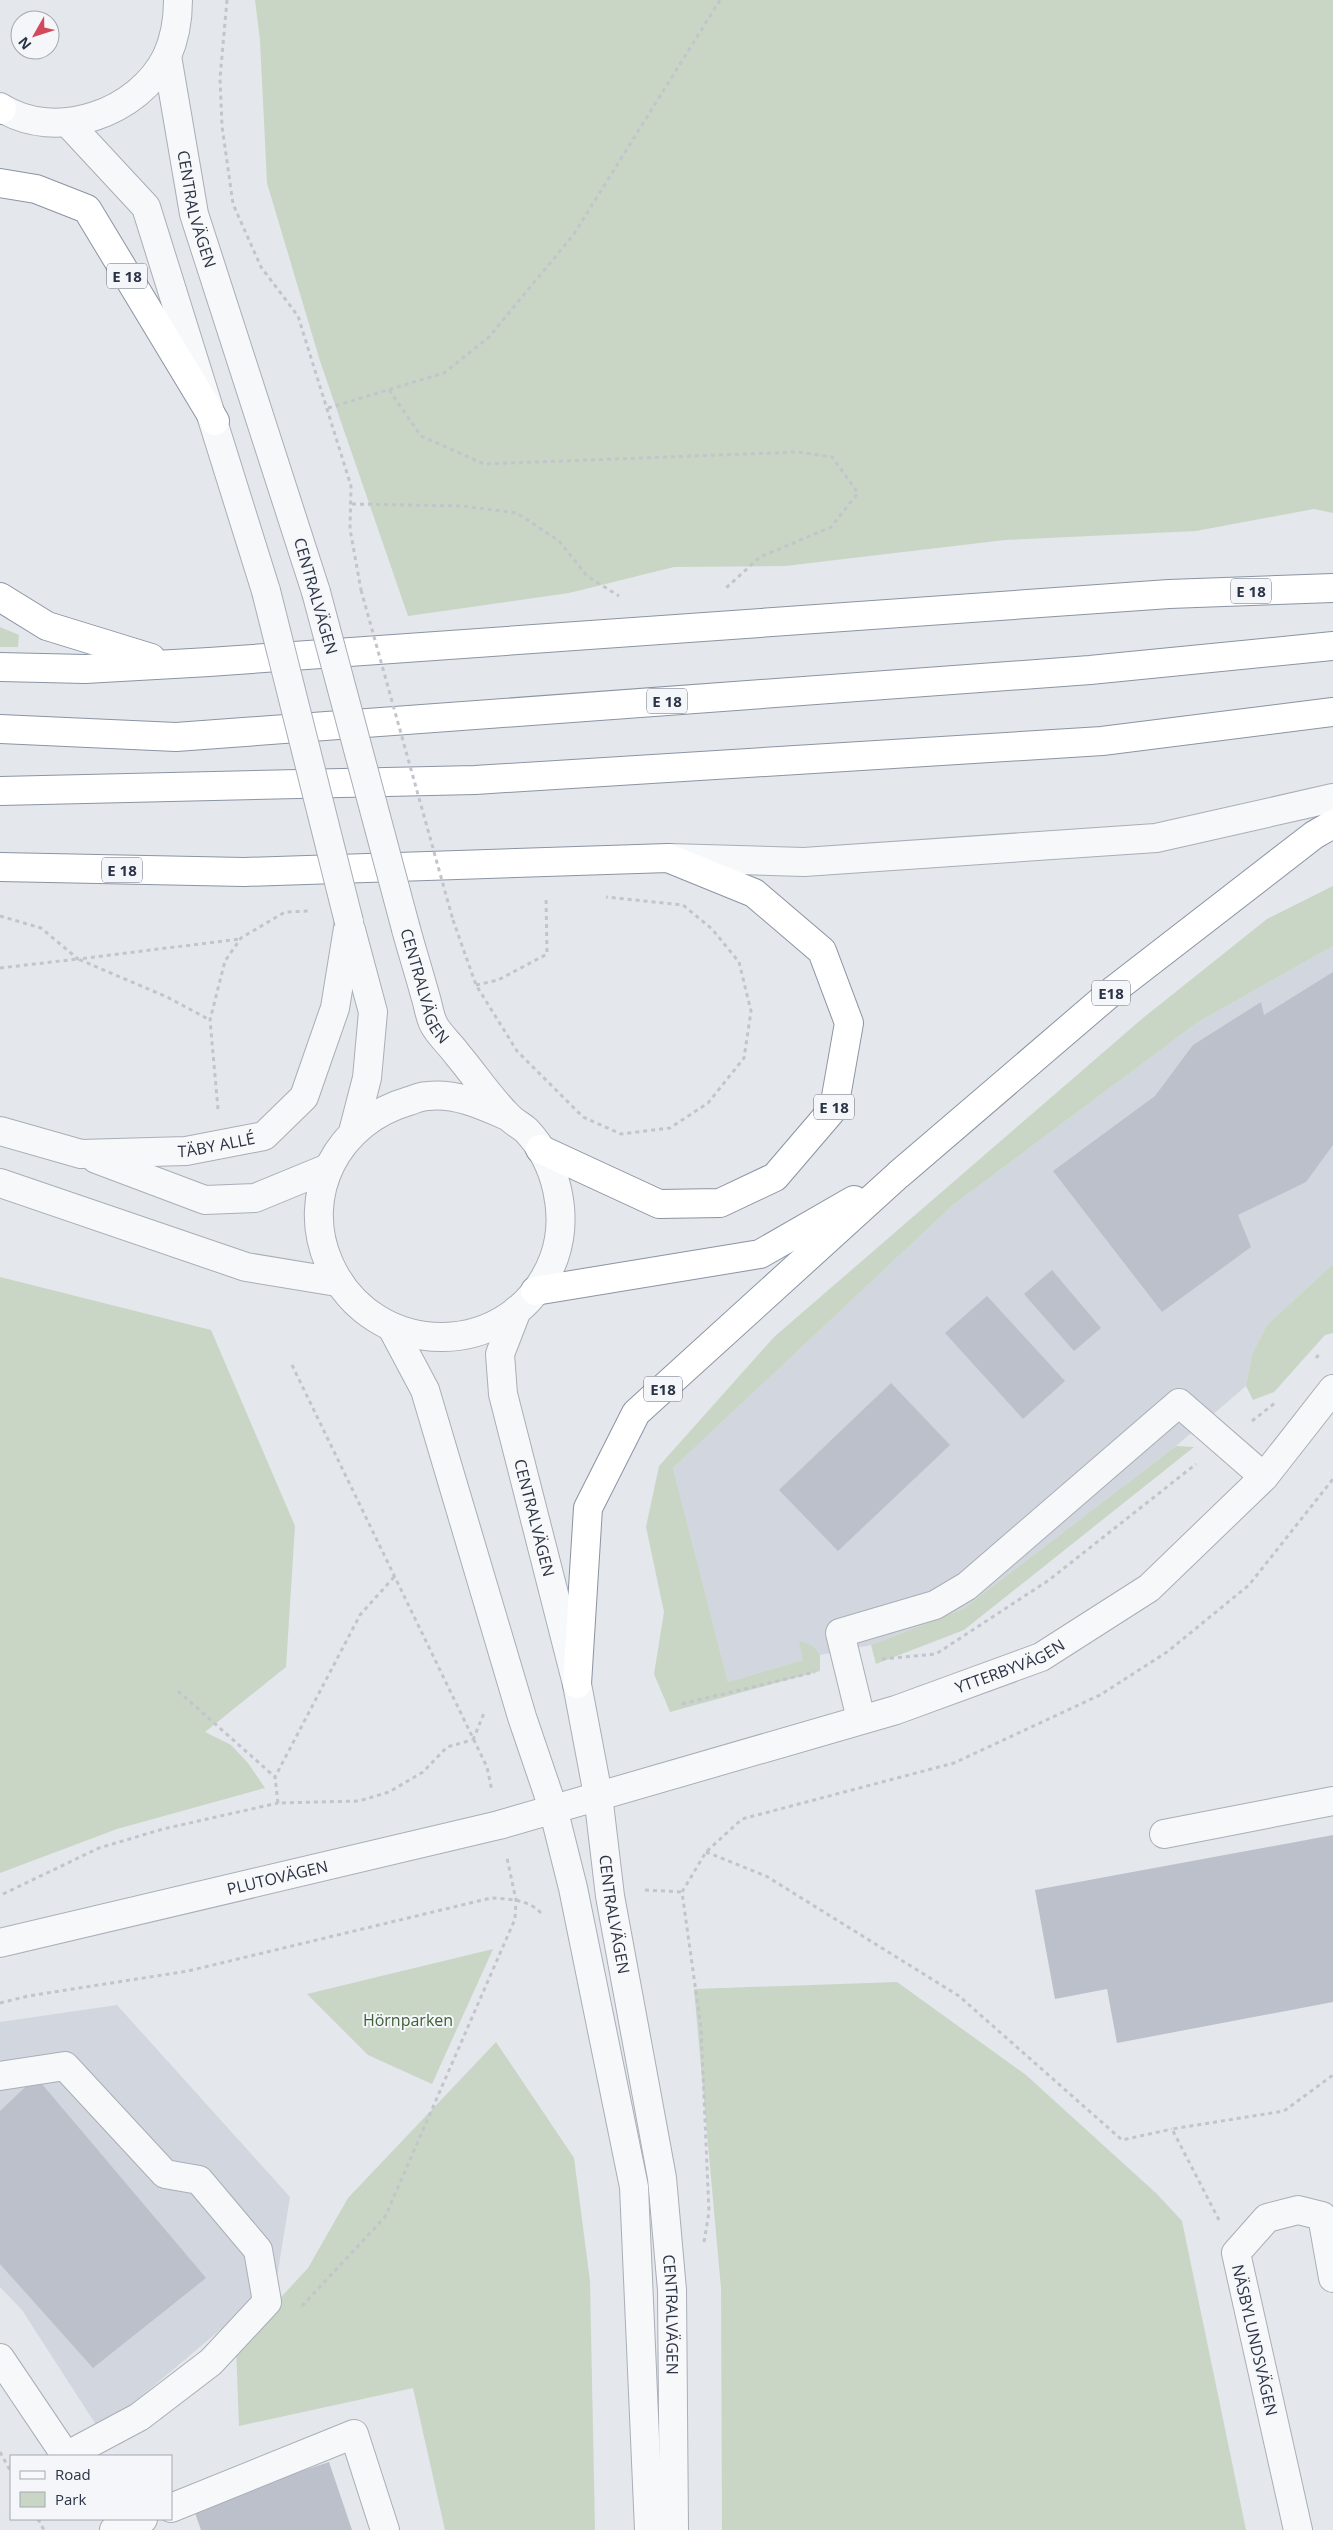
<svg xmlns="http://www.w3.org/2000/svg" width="1333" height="2530" viewBox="0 0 1333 2530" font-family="'Open Sans',sans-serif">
  <rect width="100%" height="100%" fill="#e4e7ec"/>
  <g fill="#d2d6de">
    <path d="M1333 946V1264L1267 1325 1252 1354 1246 1386 1176 1446 963 1609 871 1645 820 1655 728 1682 673 1468 953 1205 1198 1022Z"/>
    <path d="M117 2005 290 2197 276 2283 100 2431 22 2310 0 2287V2022Z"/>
  </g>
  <g fill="#c9d6c5">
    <path d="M255 0H1333V513L1314 509 1196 531 1005 540 785 566 674 567 569 593 408 616 320 361 267 183 260 40Z"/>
    <path d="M0 627 19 635 18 647H0Z"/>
    <path d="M1333 886V946L1198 1022 953 1205 673 1468 728 1682 803 1660 799 1641 813 1646 820 1655V1671L670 1712 654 1674 664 1612 646 1527 659 1466 774 1337 1143 1018 1267 919Z"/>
    <path d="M1333 1264V1333L1325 1335 1274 1392 1253 1400 1246 1386 1252 1354 1267 1325Z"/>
    <path d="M0 1277 211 1330 295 1526 286 1667 205 1732 231 1745 248 1763 265 1788 117 1829 0 1873Z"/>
    <path d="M1176 1446 1194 1447 964 1630 876 1664 871 1645 963 1609Z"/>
    <path d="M493 1949 432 2084 368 2055 307 1994Z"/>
    <path d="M897 1982 1026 2075 1157 2194 1182 2221 1246 2530H722L721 2288 694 1989Z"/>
    <path d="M496 2042 574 2158 590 2281 595 2530H445L413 2388 239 2426 236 2346 308 2268 348 2198Z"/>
  </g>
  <g fill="#bbc0ca">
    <path d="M1333 972V1145L1306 1182 1238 1215 1251 1247 1162 1312 1053 1171 1155 1096 1193 1045 1261 1002 1264 1015Z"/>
    <path d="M1052 1270 1101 1328 1074 1351 1024 1294Z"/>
    <path d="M987 1296 1065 1381 1023 1419 945 1333Z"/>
    <path d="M891 1383 950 1445 838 1551 779 1490Z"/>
    <path d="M1333 1835V2002L1117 2043 1107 1989 1055 1999 1035 1890Z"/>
    <path d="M36 2077 206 2278 93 2368 0 2264V2111Z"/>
    <path d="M329 2462 352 2530H201L193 2507Z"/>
  </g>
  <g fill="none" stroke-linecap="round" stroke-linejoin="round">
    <g stroke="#a9aeb7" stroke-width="30">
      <g id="minor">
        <path id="s1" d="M167 56 194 214 316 592"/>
        <path d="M0 107C56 143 139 113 167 56 175 38 178 19 178 0"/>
        <path d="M68 123 146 207 266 591"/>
        <path d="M670 858 804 862 1156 838 1333 798"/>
        <path id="s2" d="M406 929C412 951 419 973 425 995 428 1004 429 1014 433 1023 438 1034 450 1044 457 1054 474 1074 489 1097 507 1115 512 1121 520 1125 526 1130 557 1162 569 1216 554 1258 515 1362 373 1363 329 1263 299 1194 338 1121 409 1101 415 1099 421 1096 428 1096 456 1093 482 1105 507 1116"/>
        <path d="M351 930 373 1012 367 1078 353 1132"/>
        <path id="s3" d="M0 1131 81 1154 186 1151 264 1136 304 1097 335 1008 349 922"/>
        <path d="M96 1159 205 1200 255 1198 328 1168"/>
        <path d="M0 1183 246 1267 337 1282"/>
        <path id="s4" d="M517 1310 500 1354 503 1394 577 1684 598 1795 610 1896 662 2178 672 2290 674 2530"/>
        <path d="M392 1328 425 1390 522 1717 553 1808 573 1888 634 2187 649 2530"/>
        <path d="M861 1719 840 1633 935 1605 967 1586 1179 1403 1264 1477"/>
        <path d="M1164 1834 1333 1801"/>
        <path id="s5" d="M0 1943 499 1825 896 1710 1041 1657 1149 1588 1264 1477 1333 1389"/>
        <path d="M0 2076 65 2066 165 2174 199 2180 258 2250 267 2302 211 2362 139 2417 66 2456"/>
        <path d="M0 2358 66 2456"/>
        <path d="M171 2508 354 2434 385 2530"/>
        <path d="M114 2530 143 2519"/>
        <path d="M1298 2530 1236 2253 1267 2218 1298 2210 1322 2216 1333 2278"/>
      </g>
    </g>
    <g stroke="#8b94a3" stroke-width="30">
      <g id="highway">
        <path d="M0 110 2 109"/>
        <path d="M0 183 36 189 87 209 215 421"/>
        <path d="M0 597 47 626 151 658"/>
        <path d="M0 667 85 669 209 662 1169 594 1333 588"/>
        <path d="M0 729 176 737 1090 670 1333 646"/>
        <path d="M0 791 475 780 1102 741 1333 712"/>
        <path d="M0 867 244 872 668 858 754 893 822 951 849 1023 834 1108 775 1177 720 1203 659 1204 540 1149"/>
        <path d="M535 1291 760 1254 854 1200"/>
        <path d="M577 1684 588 1508 636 1413 898 1175 1115 989 1314 835 1333 824"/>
      </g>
    </g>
    <g stroke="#c2c5cb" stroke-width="3" stroke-dasharray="4 4" stroke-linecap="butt">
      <path d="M227 0 220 78 222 126 233 204 261 267 298 316 351 486 350 529 361 590"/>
      <path d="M389 390 421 436 484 464 798 452 832 457 858 493 831 527 760 557 726 588"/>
      <path d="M328 408 444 373 489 337 574 234 720 0"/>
      <path d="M352 504 463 506 517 513 559 541 587 576 619 596"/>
      <path d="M0 916 41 928 78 959 240 939"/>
      <path d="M453 920 476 985 517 1051 583 1117 621 1134 670 1128 708 1103 744 1058 751 1011 739 962 712 929 683 905 606 897"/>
      <path d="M0 968 78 959 167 997 210 1020"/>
      <path d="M476 985 498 980 547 954 546 896"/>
      <path d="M218 1109 210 1020 225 961 241 938 285 912 310 911"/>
      <path d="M1316 1358 1321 1352"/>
      <path d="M292 1365 487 1767 492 1791"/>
      <path d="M1252 1421 1275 1403"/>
      <path d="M394 1577 360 1615 275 1777 278 1803 359 1801 389 1792 423 1772 447 1747 472 1740"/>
      <path d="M882 1659 936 1654 1049 1580 1196 1464"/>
      <path d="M178 1691 275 1777"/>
      <path d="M682 1704 815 1672"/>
      <path d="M473 1740 484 1713"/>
      <path d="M706 1852 766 1876 959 1996 1122 2140 1172 2129"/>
      <path d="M645 1890 682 1892"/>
      <path d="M3 1894 99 1848 163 1829 278 1803"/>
      <path d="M0 2003 28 1996 188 1971 491 1898C509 1899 528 1899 541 1913"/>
      <path d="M1219 2220 1172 2129 1284 2111 1333 2075"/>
      <path d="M704 2242 709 2212 701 2028 682 1892 706 1852 742 1819 954 1763 1100 1695 1167 1652 1249 1585 1333 1479"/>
      <path d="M302 2306 385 2217 515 1919 516 1900 507 1858"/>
      <path d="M0 2452 11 2472"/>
      <path d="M38 2519 44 2530"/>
    </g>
    <use href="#minor" stroke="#f7f8fa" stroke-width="28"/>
    <use href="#highway" stroke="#fff" stroke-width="28"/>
    <g stroke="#a9aeb7" stroke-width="30" stroke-linecap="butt">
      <g id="minor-bridge">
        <path d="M266 591 349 922"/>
        <path d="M316 592 406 929"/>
      </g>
    </g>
    <path stroke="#c2c5cb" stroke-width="3" stroke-dasharray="4 4" stroke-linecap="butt" d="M361 590 453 920"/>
    <use href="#minor-bridge" stroke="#f7f8fa" stroke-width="28"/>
  </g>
  <g text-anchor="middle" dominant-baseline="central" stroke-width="4" stroke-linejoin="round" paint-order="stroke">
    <g fill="#f4f6f9" stroke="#676e7b" stroke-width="1">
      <rect x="107" y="263.5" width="40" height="25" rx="4"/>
      <rect x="1231" y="578.5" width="40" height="25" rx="4"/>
      <rect x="647" y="688.5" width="40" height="25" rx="4"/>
      <rect x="102" y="857.5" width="40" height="25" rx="4"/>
      <rect x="1092" y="980.5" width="38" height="25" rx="4"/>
      <rect x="814" y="1094.5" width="40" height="25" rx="4"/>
      <rect x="644" y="1376.5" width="38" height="25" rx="4"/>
    </g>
    <g font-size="15" font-weight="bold" fill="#2b3445">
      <text x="127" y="276">E 18</text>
      <text x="1251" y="591">E 18</text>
      <text x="667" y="701">E 18</text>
      <text x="122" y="870">E 18</text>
      <text x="1111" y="993">E18</text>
      <text x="834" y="1107">E 18</text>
      <text x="663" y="1389">E18</text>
    </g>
    <g font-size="16" fill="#2b3445" stroke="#f4f6f9">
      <text stroke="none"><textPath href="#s1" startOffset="156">CENTRALVÄGEN</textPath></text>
      <text transform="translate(316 596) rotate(74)">CENTRALVÄGEN</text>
      <text stroke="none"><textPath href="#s2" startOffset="60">CENTRALVÄGEN</textPath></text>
      <text stroke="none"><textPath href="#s3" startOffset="220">TÄBY ALLÉ</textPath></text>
      <text stroke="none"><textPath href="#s4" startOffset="215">CENTRALVÄGEN</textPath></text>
      <text stroke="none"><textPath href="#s5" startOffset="1048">YTTERBYVÄGEN</textPath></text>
      <text stroke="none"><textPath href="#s5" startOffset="285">PLUTOVÄGEN</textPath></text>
      <text stroke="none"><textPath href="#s4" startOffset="620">CENTRALVÄGEN</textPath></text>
      <text stroke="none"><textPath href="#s4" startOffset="1025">CENTRALVÄGEN</textPath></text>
      <text transform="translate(1255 2340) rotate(77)">NÄSBYLUNDSVÄGEN</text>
    </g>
    <g font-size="16" fill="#3f6138" stroke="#f4f6f9">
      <text x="408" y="2020">Hörnparken</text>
    </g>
  </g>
  <rect x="10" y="2455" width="162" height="65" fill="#f4f6f9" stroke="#a4a8b1"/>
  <rect x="20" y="2471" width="25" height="8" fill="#f7f8fa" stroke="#a4a8b1"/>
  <text x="55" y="2480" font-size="15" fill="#2b3445">Road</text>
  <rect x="20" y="2492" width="25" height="15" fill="#c9d6c5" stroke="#a4a8b1"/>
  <text x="55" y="2505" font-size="15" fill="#2b3445">Park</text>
  <g transform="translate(35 35) rotate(231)"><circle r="24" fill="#f4f6f9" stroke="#a4a8b1"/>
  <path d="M0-4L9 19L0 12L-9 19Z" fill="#d1495b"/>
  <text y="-8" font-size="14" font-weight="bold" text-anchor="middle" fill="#2b3445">N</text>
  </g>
</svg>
